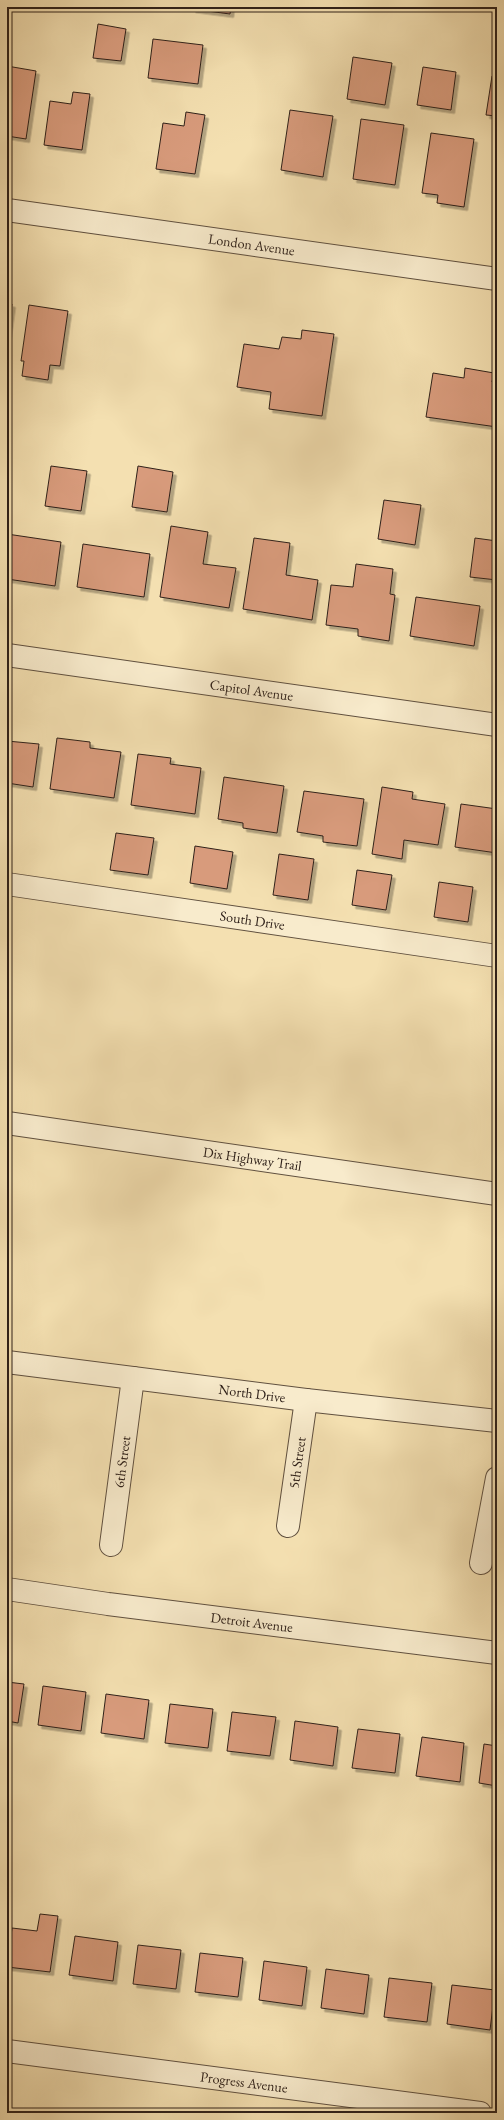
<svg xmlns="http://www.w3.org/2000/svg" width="504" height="2120" viewBox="0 0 504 2120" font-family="'EB Garamond',serif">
  <defs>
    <filter id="shadow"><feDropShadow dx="3.5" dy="3.5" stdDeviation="0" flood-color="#0004"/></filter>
  </defs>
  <rect width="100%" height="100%" fill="#f4e0b1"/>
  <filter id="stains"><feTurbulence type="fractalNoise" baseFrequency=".005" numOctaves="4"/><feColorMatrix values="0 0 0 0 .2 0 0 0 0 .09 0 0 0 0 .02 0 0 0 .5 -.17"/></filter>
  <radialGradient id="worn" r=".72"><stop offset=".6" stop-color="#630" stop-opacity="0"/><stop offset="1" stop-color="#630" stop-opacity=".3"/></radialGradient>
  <g fill="#d89b7c" stroke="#2e2019" filter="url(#shadow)">
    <path d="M193 7H231L230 14 192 9Z"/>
    <path d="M98 24 126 29 121 61 93 58Z"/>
    <path d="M153 39 203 45 198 84 148 78Z"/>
    <path d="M353 57 392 63 385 105 347 99Z"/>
    <path d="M7 66 36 71 26 139 7 136Z"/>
    <path d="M423 67 456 72 451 110 417 105Z"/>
    <path d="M492 76 497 77V116L486 115Z"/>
    <path d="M73 92 90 94 82 150 44 145 50 101 71 104Z"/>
    <path d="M290 110 333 116 323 177 281 170Z"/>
    <path d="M186 112 205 115 195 174 156 169 163 123 184 126Z"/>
    <path d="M361 119 404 125 395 185 353 179Z"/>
    <path d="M431 133 474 139 464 207 437 203 438 195 422 193Z"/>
    <path d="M7 303 12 304 7 339Z"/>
    <path d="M29 305 68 311 60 366 50 365 48 380 22 376 24 361H21Z"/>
    <path d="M302 330 334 334 322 416 269 409 271 392 237 387 244 344 279 349 282 337 301 339Z"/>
    <path d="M465 368 494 373 492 382H497V427L426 417 433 373 464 378Z"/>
    <path d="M51 466 87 471 81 511 45 506Z"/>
    <path d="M138 466 173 472 167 512 132 507Z"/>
    <path d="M384 500 421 505 415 545 378 539Z"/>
    <path d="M171 526 208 532 203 564 236 568 229 608 160 597Z"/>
    <path d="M7 534 61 542 55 586 7 579Z"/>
    <path d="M254 538 290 543 286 575 318 580 312 620 243 609Z"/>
    <path d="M475 538 497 541V580L470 577Z"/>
    <path d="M83 544 150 554 144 597 77 587Z"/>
    <path d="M356 564 393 569 390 594 395 595 389 641 358 636V629L326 625 331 585 353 587Z"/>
    <path d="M416 597 480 606 474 646 410 636Z"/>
    <path d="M7 735V741L39 744 33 787 7 783Z"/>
    <path d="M57 738 90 742V748L121 752 114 798 50 789Z"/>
    <path d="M138 754 171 758 170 764 201 768 195 814 131 805Z"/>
    <path d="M224 777 284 786 277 833 243 828V823L218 819Z"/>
    <path d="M382 787 413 792 412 799 445 804 438 845 404 840 402 859 372 854Z"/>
    <path d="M304 791 364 799 357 846 323 842V836L297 832Z"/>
    <path d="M461 804 497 809V853L455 847Z"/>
    <path d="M116 833 154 838 148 875 110 870Z"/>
    <path d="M195 846 233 852 227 889 190 883Z"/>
    <path d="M279 854 314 859 308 900 273 895Z"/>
    <path d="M357 870 392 875 386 910 352 905Z"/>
    <path d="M439 882 473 887 468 922 434 917Z"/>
    <path d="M7 1682 24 1684 18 1723 7 1721Z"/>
    <path d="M43 1686 86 1692 81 1731 38 1725Z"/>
    <path d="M106 1694 149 1700 144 1739 101 1733Z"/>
    <path d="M170 1704 213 1709 208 1748 165 1743Z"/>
    <path d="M232 1712 276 1717 270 1756 227 1751Z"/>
    <path d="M295 1721 338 1727 333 1766 290 1760Z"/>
    <path d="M358 1729 400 1734 395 1773 352 1768Z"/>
    <path d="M422 1737 464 1743 460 1782 416 1776Z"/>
    <path d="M484 1744 497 1746V1786L479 1783Z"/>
    <path d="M40 1914 58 1916 50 1972 7 1967 12 1928 37 1931Z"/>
    <path d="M75 1936 118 1942 113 1981 69 1975Z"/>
    <path d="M138 1945 181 1950 176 1989 133 1984Z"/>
    <path d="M200 1953 243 1958 238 1997 195 1992Z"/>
    <path d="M264 1961 307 1967 302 2006 259 2000Z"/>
    <path d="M326 1969 369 1975 364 2014 321 2008Z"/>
    <path d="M389 1978 432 1983 427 2022 384 2017Z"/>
    <path d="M452 1985 495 1990 490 2030 447 2024Z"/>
  </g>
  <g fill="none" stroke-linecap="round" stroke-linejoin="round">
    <g stroke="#60503f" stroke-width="24">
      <g id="minor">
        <path id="s1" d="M7 210 497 279"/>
        <path id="s2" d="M7 655 497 725"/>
        <path id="s3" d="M7 884 497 956"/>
        <path id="s4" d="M7 1123 497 1194"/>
        <path id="s5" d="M7 1362 306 1400 497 1421"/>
        <path id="s6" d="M288 1526 306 1400"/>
        <path id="s7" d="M111 1545 133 1378"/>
        <path d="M481 1563 497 1478"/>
        <path id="s8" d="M7 1589 108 1604 497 1653"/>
        <path id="s9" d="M7 2051 480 2113"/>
      </g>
    </g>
    <use href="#minor" stroke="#f8ebcc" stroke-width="22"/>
  </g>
  <g text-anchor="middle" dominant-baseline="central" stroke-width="3" stroke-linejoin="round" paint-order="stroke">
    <g font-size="14" fill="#2e2019" stroke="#f8ebcc">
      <text stroke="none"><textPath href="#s1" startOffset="247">London Avenue</textPath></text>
      <text stroke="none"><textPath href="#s2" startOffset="247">Capitol Avenue</textPath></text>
      <text stroke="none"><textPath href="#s3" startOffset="248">South Drive</textPath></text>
      <text stroke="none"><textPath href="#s4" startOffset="248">Dix Highway Trail</textPath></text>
      <text stroke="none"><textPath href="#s5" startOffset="247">North Drive</textPath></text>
      <text stroke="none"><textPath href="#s7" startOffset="84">6th Street</textPath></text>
      <text stroke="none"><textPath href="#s6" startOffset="64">5th Street</textPath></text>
      <text stroke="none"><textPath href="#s8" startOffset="247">Detroit Avenue</textPath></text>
      <text stroke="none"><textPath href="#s9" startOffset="239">Progress Avenue</textPath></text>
    </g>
  </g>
  <rect width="504" height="2120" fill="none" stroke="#f4e0b1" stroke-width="24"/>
  <rect x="8" y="8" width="488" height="2104" fill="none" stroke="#2e2019" stroke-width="2"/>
  <rect x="12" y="12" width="480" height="2096" fill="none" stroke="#2e2019"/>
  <rect width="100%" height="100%" filter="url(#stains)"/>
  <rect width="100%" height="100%" fill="url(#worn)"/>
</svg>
